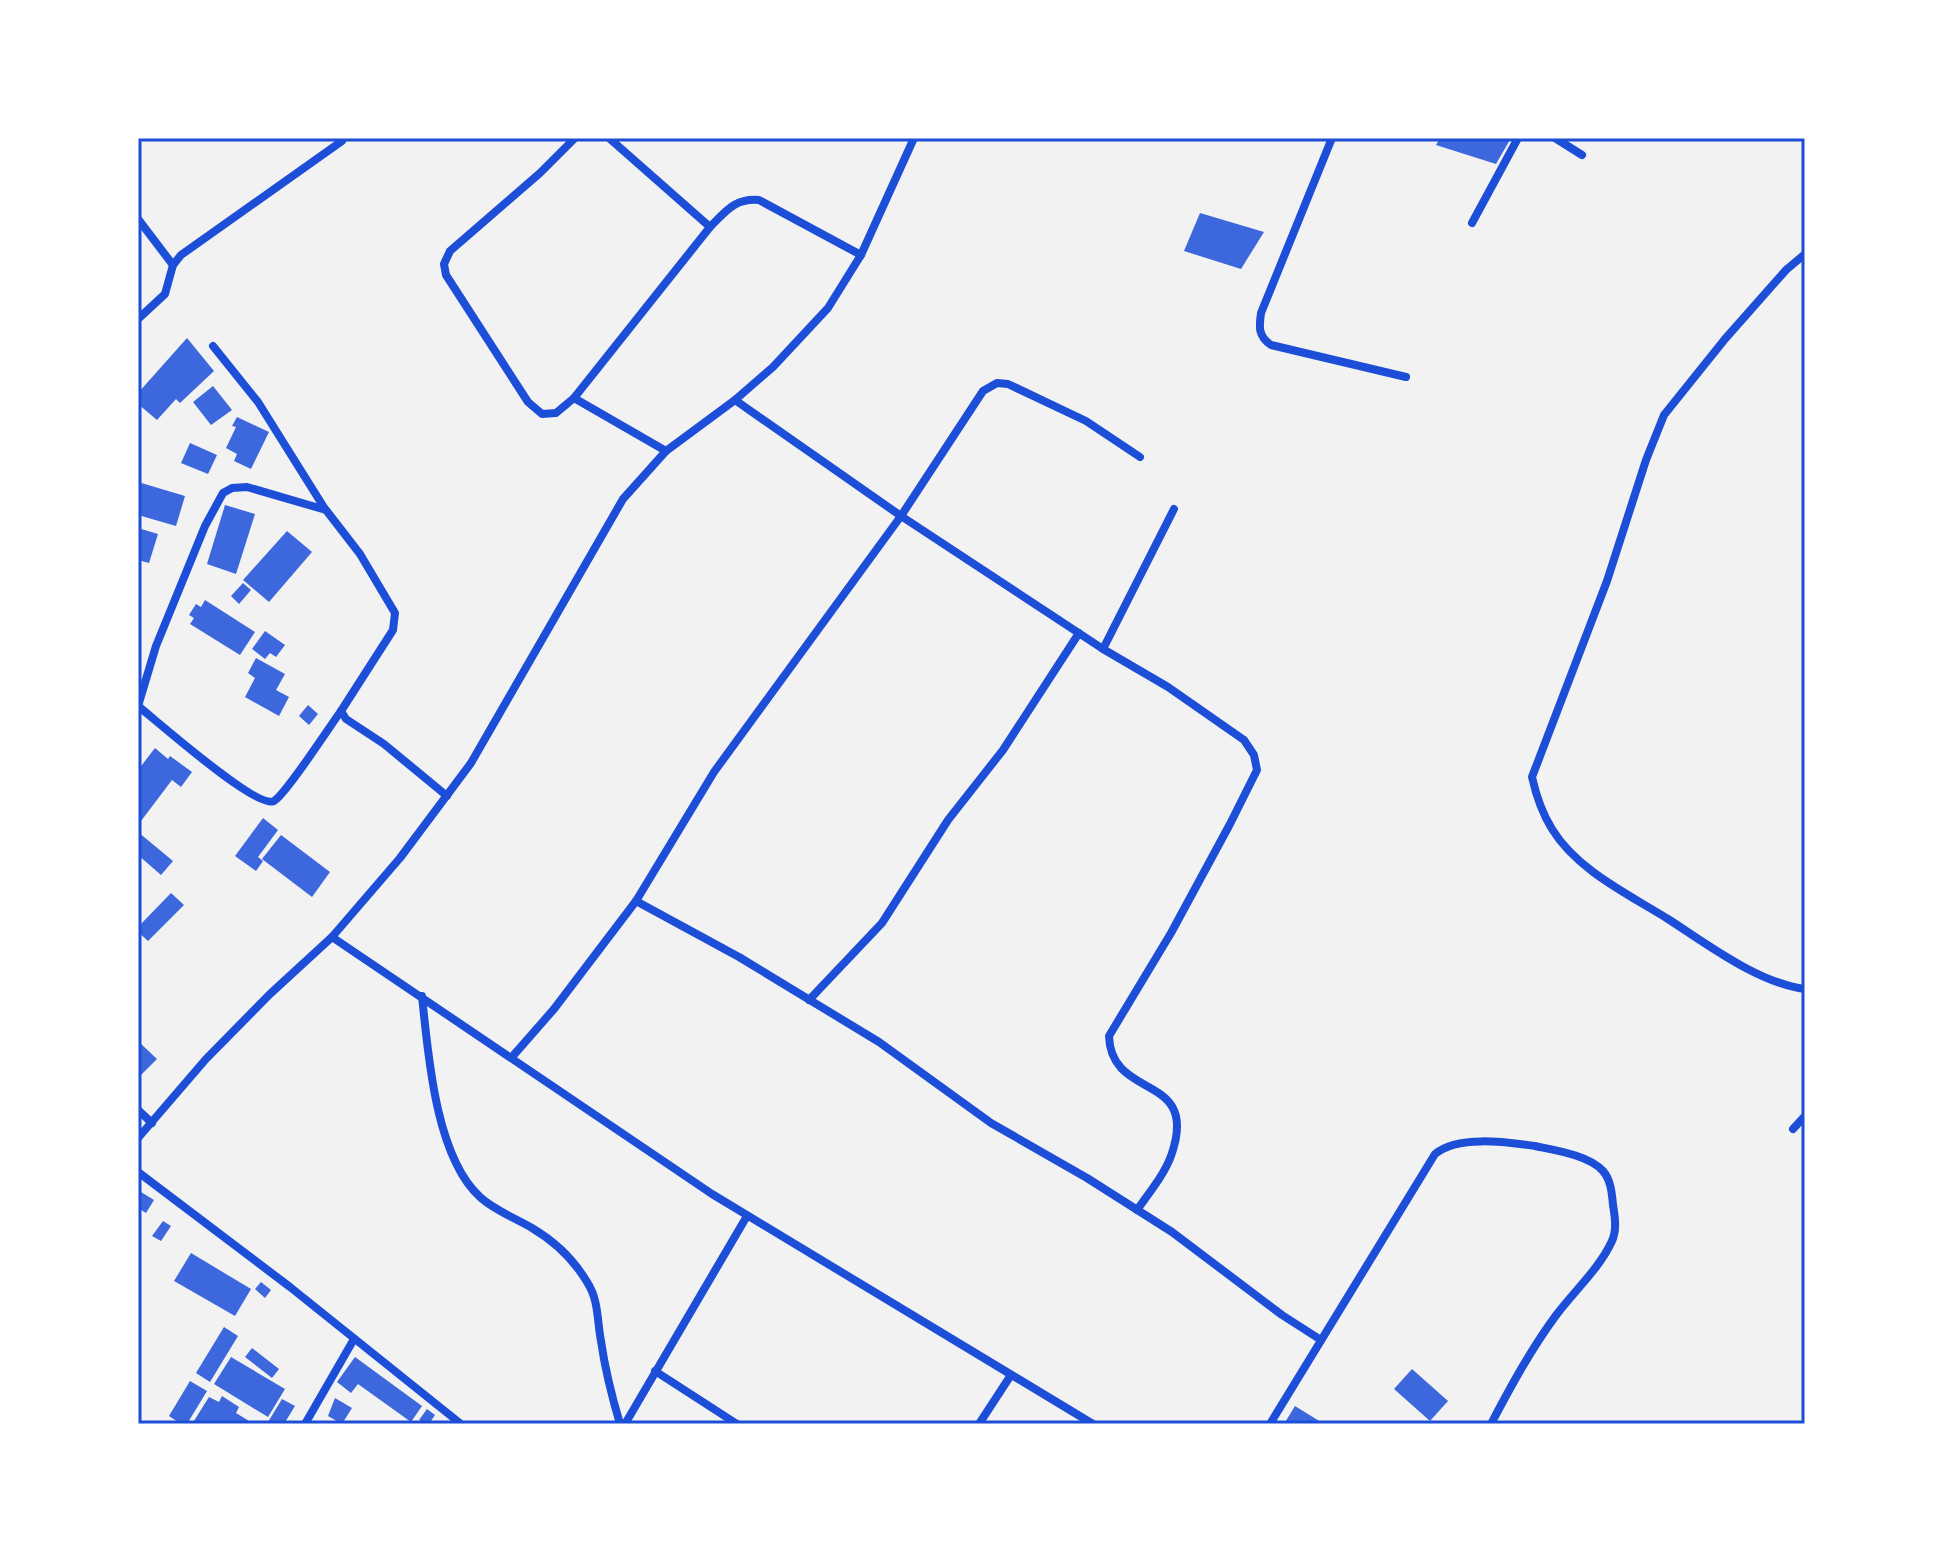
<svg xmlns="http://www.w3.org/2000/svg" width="1943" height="1562" viewBox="0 0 1943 1562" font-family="Figtree,sans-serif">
  <rect width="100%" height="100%" fill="#f2f2f2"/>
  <g fill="#3d67dc">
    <path d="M1440 138H1511L1496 164 1436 145Z"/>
    <path d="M1200 213 1264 232 1241 269 1184 251Z"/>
    <path d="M187 338 214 371 180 403 176 399 157 420 138 404V393Z"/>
    <path d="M213 386 232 410 211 425 193 402Z"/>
    <path d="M237 417 269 432 251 469 234 461 237 454 226 448 236 427 232 426Z"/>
    <path d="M190 443 217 455 208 474 181 463Z"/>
    <path d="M138 482 185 496 176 526 138 515Z"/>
    <path d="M225 505 255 514 236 574 207 564Z"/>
    <path d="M138 528 158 534 149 563 138 560Z"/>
    <path d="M287 531 312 552 269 602 243 580Z"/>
    <path d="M243 583 251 590 239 604 231 596Z"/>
    <path d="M205 600 255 632 240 655 190 624 194 618 189 615 196 604 201 607Z"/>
    <path d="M265 631 285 645 276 657 270 653 265 659 252 649Z"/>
    <path d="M256 658 285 674 276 690 289 697 279 716 245 697 255 678 248 673Z"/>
    <path d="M308 705 318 714 309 725 299 716Z"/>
    <path d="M155 748 168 759 170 756 192 772 181 787 172 780 138 825V770Z"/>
    <path d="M263 818 278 830 258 857 263 861 256 871 235 856Z"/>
    <path d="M138 832 173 861 161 875 138 855Z"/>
    <path d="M281 835 330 872 312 897 262 859Z"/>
    <path d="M171 893 184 905 148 941 138 932V927Z"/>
    <path d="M138 1041 157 1059 138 1078Z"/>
    <path d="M141 1192 154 1200 146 1213 138 1208V1197Z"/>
    <path d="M163 1221 171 1226 161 1241 152 1236Z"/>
    <path d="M191 1253 251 1289 235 1316 174 1281Z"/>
    <path d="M261 1282 271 1290 265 1298 255 1289Z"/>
    <path d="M224 1327 238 1336 210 1382 196 1373Z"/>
    <path d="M252 1348 279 1369 272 1378 245 1357Z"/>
    <path d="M231 1357 285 1389 268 1417 214 1384Z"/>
    <path d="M355 1357 422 1406 411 1422 358 1384 351 1393 337 1382Z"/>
    <path d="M1412 1369 1448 1401 1430 1421 1394 1389Z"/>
    <path d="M190 1381 207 1391 187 1424H181L169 1416Z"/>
    <path d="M222 1396 239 1407 236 1413 254 1424H192L209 1397 219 1402Z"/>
    <path d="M335 1398 352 1408 342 1424 328 1416Z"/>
    <path d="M282 1399 295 1406 284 1424H272L268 1422Z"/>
    <path d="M1295 1406 1324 1424H1284Z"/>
    <path d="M427 1409 435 1415 429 1424 419 1420Z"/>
  </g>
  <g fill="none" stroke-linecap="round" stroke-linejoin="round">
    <g stroke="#1d4ed8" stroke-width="8">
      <path d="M575 138 540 173 450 251 444 264 446 275 528 402 542 414 556 413 574 398 710 227"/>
      <path d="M609 138 710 227C726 211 735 198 759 200L861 255"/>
      <path d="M1332 138 1261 313C1259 327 1258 336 1271 345L1406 377"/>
      <path d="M1555 138 1582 155"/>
      <path d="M138 219 173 265 181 255 342 141"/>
      <path d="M1472 223 1518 138"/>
      <path d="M1805 254 1786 270 1725 339 1664 415 1646 460 1607 581 1532 777C1536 795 1542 813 1552 829 1577 870 1628 894 1668 919 1707 944 1758 983 1805 989"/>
      <path d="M138 319 165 294 173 265"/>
      <path d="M213 346 258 402 325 509"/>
      <path d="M574 398 666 451"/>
      <path d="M735 400 901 516 1103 649 1168 687 1244 740 1254 755 1257 770 1230 824 1171 933 1109 1036C1111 1102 1201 1071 1171 1156 1164 1175 1149 1193 1137 1210"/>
      <path d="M1103 649 1174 509"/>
      <path d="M138 706 156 646 205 526 223 493 232 488 247 487 326 510 360 554 395 613 393 630 341 711 346 719 384 744 447 796"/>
      <path d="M138 706C156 720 257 810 274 801 286 794 330 726 341 711"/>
      <path d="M636 901 739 957 879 1042 991 1123 1087 1178 1172 1232 1282 1315 1321 1340"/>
      <path d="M332 937 712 1194 1093 1424"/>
      <path d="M422 996C428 1052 435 1156 480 1197 494 1210 515 1218 532 1228 554 1241 574 1260 587 1282 599 1300 597 1321 601 1341 605 1369 612 1397 620 1424"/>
      <path d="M809 1000 882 923 948 820 1003 750 1079 633"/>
      <path d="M512 1057 554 1009 636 901 714 772 901 516 983 391 997 383 1008 384 1086 421 1140 457"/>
      <path d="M138 1110 152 1123"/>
      <path d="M1793 1129 1805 1116"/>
      <path d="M138 1138 206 1059 270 994 332 937 400 858 471 763 623 499 666 451 735 400 773 367 828 308 861 255 914 138"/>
      <path d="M138 1172 290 1287 461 1424"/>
      <path d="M655 1371 737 1424"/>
      <path d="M305 1424 354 1339"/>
      <path d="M625 1424 747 1216"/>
      <path d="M979 1424 1011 1375"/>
      <path d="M1270 1424 1435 1154C1457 1135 1506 1142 1535 1146 1554 1150 1589 1155 1603 1171 1611 1180 1612 1194 1613 1205 1615 1217 1617 1230 1612 1241 1599 1269 1575 1290 1557 1314 1531 1349 1511 1386 1491 1424"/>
    </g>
  </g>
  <rect width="1943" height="1562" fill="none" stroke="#ffffff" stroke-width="280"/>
  <rect x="140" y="140" width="1663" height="1282" fill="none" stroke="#1d4ed8" stroke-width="3"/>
</svg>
